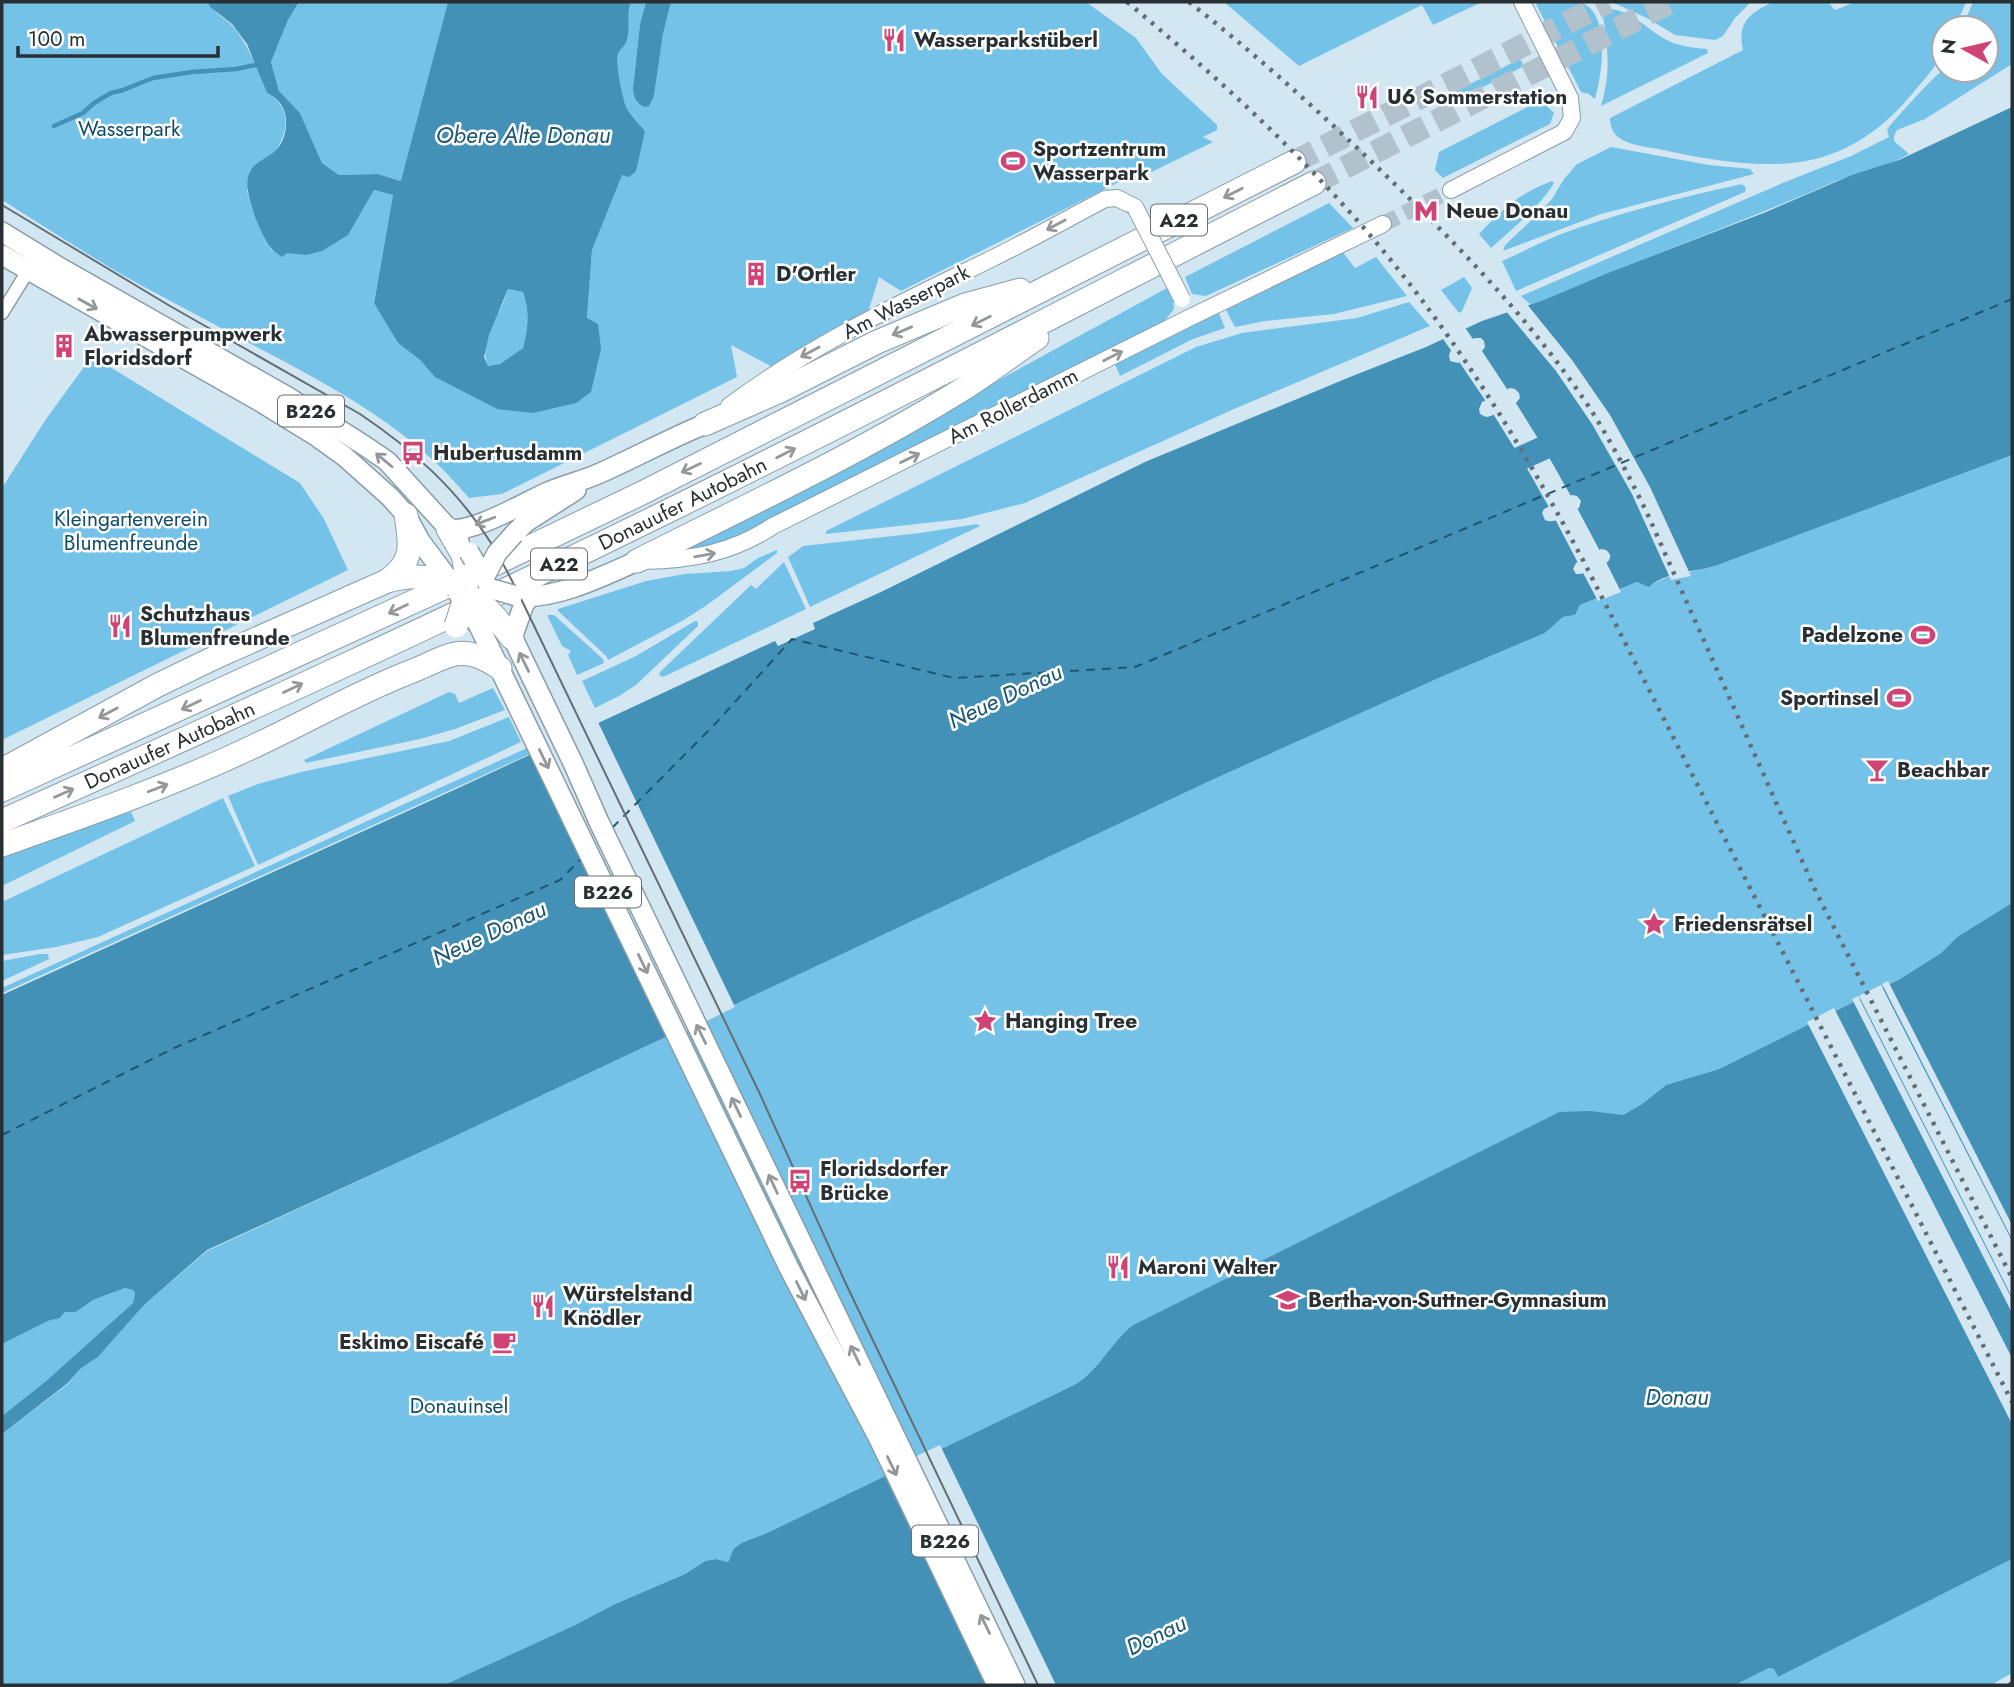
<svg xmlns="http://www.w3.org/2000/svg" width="2014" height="1687" viewBox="0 0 2014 1687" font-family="Jost,sans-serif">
  <rect width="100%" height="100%" fill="#d3e7f3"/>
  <g fill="#75c2e9">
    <path d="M2 2H208C213 13 227 19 235 29 250 48 258 70 267 93 311 119 266 165 247 191L252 209 271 250 306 255 348 234 374 190 393 195 374 302 398 343 420 360 436 377 497 409 587 318 592 250 622 174 645 131C639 124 632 117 627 109 622 100 615 64 618 54 620 49 626 46 627 41 631 28 626 13 631 2H646L640 24 633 88C633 97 636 103 644 107L654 96 663 34 671 2H1086L1136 38 1162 74 1217 125V130L1203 137 1213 142 1133 181H1121L901 291 879 277 865 322 778 370 731 345 737 377 502 494 469 498C401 415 300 371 208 321 177 304 145 288 114 270 76 247 39 223 2 200Z"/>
    <path d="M299 2H448L402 181 378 174 339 175 322 163 300 113 279 91 271 62 288 20Z"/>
    <path d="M1224 2H1482L1433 25 1422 5 1299 66Z"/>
    <path d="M1540 2C1552 2 1568 0 1579 2 1612 10 1602 77 1595 99L1589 94 1581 92 1536 4Z"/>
    <path d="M1612 2H1751L1735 18 1723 36 1715 40 1675 35 1647 18Z"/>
    <path d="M1773 2H1828L1835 10 1855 2H1966L1955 28H1944C1944 34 1945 43 1943 49 1939 63 1926 78 1916 89 1892 120 1861 145 1823 157 1774 172 1708 160 1659 149 1646 147 1628 145 1618 137 1612 132 1610 125 1610 118L1743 50C1737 23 1749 13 1773 2Z"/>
    <path d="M1973 2H2012V64L1925 119 1897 130 1894 136V141L1909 154C1886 168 1859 172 1834 182 1737 224 1638 260 1541 301L1531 305 1521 296 1785 182 1851 156 1889 137 1887 130 1889 127C1895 119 1937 73 1942 71 1954 67 1973 70 1986 70V28H1962Z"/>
    <path d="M1607 9C1628 8 1647 29 1665 39 1678 46 1693 48 1707 49L1708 53 1601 106C1611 73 1608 49 1603 16Z"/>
    <path d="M1520 59 1524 66 1440 109 1436 101Z"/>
    <path d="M1541 100 1554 113 1550 124 1443 178 1435 170 1439 152Z"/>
    <path d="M1611 147 1709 165 1750 169 1754 174 1601 214 1503 251 1505 245 1538 214 1552 199 1564 179 1577 164Z"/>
    <path d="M1552 181 1554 183C1538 209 1513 228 1491 248L1479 234C1501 210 1521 192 1552 181Z"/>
    <path d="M1742 184 1746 188 1745 192 1516 291 1502 261C1520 253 1538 244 1556 236 1616 213 1679 198 1742 184Z"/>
    <path d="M1329 203 1353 228 1206 296 1192 294 1185 277Z"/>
    <path d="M1342 251 1355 268 1376 257 1407 296 1334 314 1265 321 1235 327 1226 310Z"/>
    <path d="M1464 277 1472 288 1462 311 1459 313 1441 290Z"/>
    <path d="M1167 288 1173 299 1174 309 1163 323 841 483 724 543 682 552 687 544 838 468Z"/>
    <path d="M508 289 523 292C530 312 528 328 523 348L500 364 488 366C477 342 502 313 508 289Z"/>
    <path d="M1409 302 1430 326 1234 409 1025 503 962 519 826 534V531L1196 347 1242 333 1357 318Z"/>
    <path d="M1218 311 1225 328 1193 339 1120 376 1115 364Z"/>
    <path d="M92 356 300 483 324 519 348 570 2 740V488L46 419Z"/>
    <path d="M2012 455V903L1957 937 1941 953 1900 979 1719 1069 1666 1085 1642 1104 1623 1115 1559 1112 1133 1325C1111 1342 1100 1369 1076 1384L769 1532C759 1537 744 1540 736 1547 731 1550 731 1558 728 1562L716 1559 705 1561 685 1574 615 1604 575 1625 444 1685H2V1434L68 1384 80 1369 98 1357 144 1305 207 1251 436 1145 1214 779 1441 677 1545 633 1563 617 1575 615 1580 605 1637 582 1652 584 1668 577 1715 566Z"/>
    <path d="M977 524 980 526 810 607 788 557 803 546 920 533Z"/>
    <path d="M777 550V553L707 605 682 621 608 660 606 656 558 611V609L646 581 685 574 731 571 744 568 758 558Z"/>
    <path d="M784 562 806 609 663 677 659 675 660 672 751 585 756 589Z"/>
    <path d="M547 615H554L603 659 604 663 577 675 568 655 571 651 562 646Z"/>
    <path d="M695 621 698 622V626L636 685 619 696 595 708 582 681 636 656Z"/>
    <path d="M493 688 505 710 455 729 420 739 306 763 304 760 449 692 455 694 459 703Z"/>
    <path d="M509 717 521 742 258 865 228 796 258 784 301 772 449 741Z"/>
    <path d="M527 748 530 754 2 993V988Z"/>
    <path d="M223 798 255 866 98 937 56 947 2 955V902Z"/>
    <path d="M131 812 135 821 2 886V853Z"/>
    <path d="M40 954H48L49 959 2 981V961Z"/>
    <path d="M125 1288 133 1290 135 1293 133 1303 46 1381 2 1416V1344L48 1321 60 1318 65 1312H76L93 1300Z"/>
    <path d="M2012 1559V1673L1991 1685H1735L1769 1668 1774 1669 1778 1677Z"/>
  </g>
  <g fill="#4391b6" fill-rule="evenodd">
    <path d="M208 2H299L288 20 271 62 279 91 300 113 322 163 339 175 378 174 401 181 448 2H631C626 13 631 28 627 40 626 46 620 49 618 54 615 63 623 101 627 109 632 117 639 124 645 131L636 171 629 177 622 175 592 250 587 318 598 324 601 349 591 392 576 403 533 413 497 409 435 377 420 360 398 343 374 303 393 195 374 190 348 235 322 251 306 255 287 253 282 257C278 254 273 251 270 247 260 232 242 191 249 174 254 161 268 159 277 149 286 140 289 119 283 108 280 101 273 96 267 93L247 44 232 24 210 7ZM508 289 523 292C530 312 528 328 523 348L500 364 488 366 484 357 489 335Z"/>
    <path d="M646 2H671L663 34 654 96 649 106 644 107C636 103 633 97 633 88L640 24Z"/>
    <path d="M2012 107V455L1715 566C1694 572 1665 572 1649 587L1637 582 1580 605 1575 615 1563 617 1545 633 1441 677 1214 779 436 1145 207 1250 144 1305 98 1357 80 1369 68 1383 2 1434V1416L46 1381 133 1303 135 1293 133 1290 125 1288 93 1300 76 1312H65L60 1318 48 1321 2 1344V995L454 790 775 641 778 646 815 629 813 623 883 591 1145 462 1350 377 1426 347 1482 321 1541 301 1608 273 1766 212 1852 175 1899 160ZM1475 338H1481L1484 341 1485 347 1482 351 1458 363 1450 361 1449 355 1451 350ZM1510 388 1515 389 1519 393 1520 398 1516 403 1491 416 1486 417 1480 414 1479 409 1482 402ZM1542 442H1547L1551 445 1549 454C1539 459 1527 470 1516 464L1515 457 1518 453ZM1572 495 1577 496 1581 501 1579 508C1569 513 1556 525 1545 520L1542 513 1544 509ZM1601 549 1606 550C1609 553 1612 555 1609 560 1605 567 1583 575 1576 574L1573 569 1576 563Z"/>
    <path d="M2012 903V1559L1780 1676 1778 1677 1774 1669 1769 1668 1735 1685H444L575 1625 615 1604 685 1574 705 1561 716 1559 728 1562C731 1558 731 1550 736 1547 744 1540 759 1537 769 1532L1076 1384C1100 1369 1111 1342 1133 1325L1559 1112 1590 1111 1623 1115 1642 1104 1666 1085 1719 1069 1900 979 1941 953 1957 937Z"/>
  </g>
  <g fill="#d3e7f3">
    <path d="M1526 303 1572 360 1610 415 1650 487 1691 576 1671 580 1632 494 1592 424 1556 371 1505 310Z"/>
    <path d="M1464 326 1475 342 1453 353 1441 336Z"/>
    <path d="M1480 348 1509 392 1487 403 1458 360Z"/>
    <path d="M1514 400 1542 445 1520 457 1492 412Z"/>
    <path d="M1546 452 1572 498 1550 509 1524 463Z"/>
    <path d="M1576 506 1601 553 1579 565 1554 517Z"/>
    <path d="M1605 560 1621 592 1598 601 1582 571Z"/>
    <path d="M597 720 735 1007 668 1040 529 752Z"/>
    <path d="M1888 981 2012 1225V1239L1882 984Z"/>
    <path d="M1881 985 2012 1241V1297L1859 996Z"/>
    <path d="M1858 996 2012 1299V1313L1852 999Z"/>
    <path d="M1834 1008 2012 1358V1424L1807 1022Z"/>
    <path d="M940 1445 1056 1685H986L883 1472Z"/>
  </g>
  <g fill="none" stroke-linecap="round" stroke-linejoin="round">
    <path stroke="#4391b6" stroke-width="4.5" d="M54 126 83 113 94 103 111 93 123 90 153 78 192 72 236 69 256 65"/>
    <path stroke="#4391b6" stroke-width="24" d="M1484 475 1581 431"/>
    <g stroke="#1b5772" stroke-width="2" stroke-dasharray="9 7" stroke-linecap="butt">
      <path d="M612 828 716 723 792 639 954 678 1135 667 2012 299"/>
      <path d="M2 1135 172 1049 560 880 581 859"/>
    </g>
    <path stroke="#b1c2cd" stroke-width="16" stroke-dasharray="16 8" stroke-linecap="butt" d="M1383 224 1451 190"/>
    <g stroke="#b1c2cd" stroke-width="23" stroke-dasharray="23 11" stroke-linecap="butt">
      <path d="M1294 162 1608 2"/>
      <path d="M1314 183 1671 2"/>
    </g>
    <g stroke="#899da7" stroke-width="15">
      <path id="minor" d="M2 313 31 266"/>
    </g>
    <g stroke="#899da7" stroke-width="18">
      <g id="tertiary">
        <path d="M1451 190 1564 132 1572 118 1570 98 1522 2"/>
        <path d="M729 406C810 345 901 303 991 259 1030 240 1067 219 1105 199L1117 198 1135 207"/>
        <path d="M643 561C692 560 732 553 773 526L1191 317 1383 224"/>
      </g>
    </g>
    <g stroke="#899da7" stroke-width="22">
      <g id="primary">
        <path d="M2 232 59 267 288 397 365 446 387 461 459 540"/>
        <path d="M2 255 259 401 316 436 344 456 390 497 406 515 420 541 452 584"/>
        <path d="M448 529C472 534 525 502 548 492 564 485 582 481 598 474 634 458 669 439 705 424"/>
        <path d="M514 534 526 522 576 490"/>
        <path d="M513 595C549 603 604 576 637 561"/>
        <path d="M479 626 789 1268 878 1437 997 1685"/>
        <path d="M507 626 573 763 599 822 1015 1685"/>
        <path d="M512 638 524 604 532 595"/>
      </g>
    </g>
    <g stroke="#899da7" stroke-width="25">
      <g id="motorway">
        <path d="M705 424 780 391 877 342 965 305 1020 290"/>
        <path d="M448 529 463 555 467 576"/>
        <path d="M637 561C746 506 858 454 963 389 988 373 1012 355 1037 338"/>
        <path d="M387 581C414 562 411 545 406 515"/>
        <path d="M496 618 512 638"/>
        <path d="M2 770 158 685 218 656 387 581C410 575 430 575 452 584"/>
        <path d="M2 790 476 573 644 492 1294 162"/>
        <path id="s1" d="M2 821C223 722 443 622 660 515 880 407 1096 294 1314 183"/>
        <path d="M2 845C84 816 167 787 246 750 303 724 357 692 415 670 428 665 441 657 455 654 472 651 486 659 500 668"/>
      </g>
    </g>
    <use href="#minor" stroke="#fff" stroke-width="12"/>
    <use href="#tertiary" stroke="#fff" stroke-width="16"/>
    <use href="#primary" stroke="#fff" stroke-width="19"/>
    <use href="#motorway" stroke="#fff" stroke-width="23"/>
    <path stroke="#626e74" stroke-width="2" d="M2 205 170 306 360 414C412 449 457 489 491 543 503 563 514 584 524 605L759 1092 846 1284 1038 1685"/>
    <g stroke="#626e74" stroke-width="4.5" stroke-dasharray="3.5 7" stroke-linecap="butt">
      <path d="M1127 2C1205 67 1279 133 1347 209 1444 316 1519 439 1586 566L2012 1402"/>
      <path d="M1189 2C1253 52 1314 107 1373 163 1452 239 1531 319 1591 410 1612 443 1630 478 1647 513L1816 892 2012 1278"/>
      <path d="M2009 1685 2012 1683"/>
    </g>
    <g stroke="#899da7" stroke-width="18" stroke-linecap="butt">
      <path id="tertiary-bridge" d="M1135 207 1182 299"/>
    </g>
    <g stroke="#899da7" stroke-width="22" stroke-linecap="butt">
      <g id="primary-bridge">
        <path d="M469 552 484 578"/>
        <path d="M484 578 497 553 514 534"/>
        <path d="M489 588 513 595"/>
        <path d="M458 593 479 626"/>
      </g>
    </g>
    <g stroke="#899da7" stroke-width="25" stroke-linecap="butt">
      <g id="motorway-bridge">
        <path d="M452 584 466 590 467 576"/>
        <path d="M479 600 496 618"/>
        <path d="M456 626 464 601"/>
      </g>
    </g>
    <use href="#tertiary-bridge" stroke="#fff" stroke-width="16"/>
    <use href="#primary-bridge" stroke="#fff" stroke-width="19"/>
    <use href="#motorway-bridge" stroke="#fff" stroke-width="23"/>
  </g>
  <defs><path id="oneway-shaft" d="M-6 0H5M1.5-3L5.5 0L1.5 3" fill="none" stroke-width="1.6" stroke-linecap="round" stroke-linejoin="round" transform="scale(1.75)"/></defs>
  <g stroke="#94989a">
    <use href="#oneway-shaft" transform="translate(1233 193) rotate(153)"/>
    <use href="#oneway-shaft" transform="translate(1056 225) rotate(152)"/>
    <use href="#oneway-shaft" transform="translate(88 304) rotate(29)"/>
    <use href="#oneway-shaft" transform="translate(981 321) rotate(153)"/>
    <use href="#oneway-shaft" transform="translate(902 331) rotate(157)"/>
    <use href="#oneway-shaft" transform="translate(810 352) rotate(151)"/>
    <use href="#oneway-shaft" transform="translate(1113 356) rotate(-27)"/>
    <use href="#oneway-shaft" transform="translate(786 453) rotate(-27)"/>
    <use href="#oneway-shaft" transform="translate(910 458) rotate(-26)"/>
    <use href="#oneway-shaft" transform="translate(384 460) rotate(-140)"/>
    <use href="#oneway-shaft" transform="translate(691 468) rotate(154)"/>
    <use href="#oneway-shaft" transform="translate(485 521) rotate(159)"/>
    <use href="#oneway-shaft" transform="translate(705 555) rotate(-10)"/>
    <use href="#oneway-shaft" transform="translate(398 609) rotate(155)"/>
    <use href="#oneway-shaft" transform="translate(524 662) rotate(-116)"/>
    <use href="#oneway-shaft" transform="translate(293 688) rotate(-25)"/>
    <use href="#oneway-shaft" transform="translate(191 705) rotate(155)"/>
    <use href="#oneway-shaft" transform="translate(108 713) rotate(152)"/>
    <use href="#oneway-shaft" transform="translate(544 759) rotate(64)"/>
    <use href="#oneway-shaft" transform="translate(158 788) rotate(-21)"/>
    <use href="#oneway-shaft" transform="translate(64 793) rotate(-24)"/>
    <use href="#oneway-shaft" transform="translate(643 964) rotate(64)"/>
    <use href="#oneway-shaft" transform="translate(701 1034) rotate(-116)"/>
    <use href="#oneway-shaft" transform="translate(736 1107) rotate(-116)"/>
    <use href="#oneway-shaft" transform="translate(773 1184) rotate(-115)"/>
    <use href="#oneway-shaft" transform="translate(801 1291) rotate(64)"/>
    <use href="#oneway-shaft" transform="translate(855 1355) rotate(-116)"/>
    <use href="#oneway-shaft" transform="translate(892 1466) rotate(64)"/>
    <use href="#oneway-shaft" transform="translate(985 1624) rotate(-116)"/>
  </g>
  <defs>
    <g id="restaurant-bare" transform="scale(1.89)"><path d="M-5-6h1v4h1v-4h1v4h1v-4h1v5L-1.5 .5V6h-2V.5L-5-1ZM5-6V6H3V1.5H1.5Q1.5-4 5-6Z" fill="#d04475" stroke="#fff" stroke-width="2.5" paint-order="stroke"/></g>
    <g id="stadium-bare" transform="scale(1.89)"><path d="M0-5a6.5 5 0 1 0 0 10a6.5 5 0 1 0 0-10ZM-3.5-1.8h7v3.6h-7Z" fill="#d04475" stroke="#fff" stroke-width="2.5" paint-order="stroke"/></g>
    <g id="metro-bare" transform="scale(1.89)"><path d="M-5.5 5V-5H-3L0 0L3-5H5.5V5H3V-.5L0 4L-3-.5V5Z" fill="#d04475" stroke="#fff" stroke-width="2.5" paint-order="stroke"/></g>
    <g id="building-bare" transform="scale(1.89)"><path d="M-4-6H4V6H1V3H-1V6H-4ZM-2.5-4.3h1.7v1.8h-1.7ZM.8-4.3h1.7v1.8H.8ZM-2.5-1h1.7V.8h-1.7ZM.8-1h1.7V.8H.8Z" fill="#d04475" stroke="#fff" stroke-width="2.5" paint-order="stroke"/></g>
    <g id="bus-bare" transform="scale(1.89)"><path d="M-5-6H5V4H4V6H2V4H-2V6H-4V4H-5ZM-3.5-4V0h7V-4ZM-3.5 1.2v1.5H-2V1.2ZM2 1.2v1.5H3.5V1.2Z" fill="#d04475" stroke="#fff" stroke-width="2.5" paint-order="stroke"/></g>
    <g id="bar-bare" transform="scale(1.89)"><path d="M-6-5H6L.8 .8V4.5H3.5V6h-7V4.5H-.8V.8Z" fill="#d04475" stroke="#fff" stroke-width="2.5" paint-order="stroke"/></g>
    <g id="sight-bare" transform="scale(1.89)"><path d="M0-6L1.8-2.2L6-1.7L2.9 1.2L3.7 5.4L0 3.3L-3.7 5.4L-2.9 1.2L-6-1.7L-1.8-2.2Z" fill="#d04475" stroke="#fff" stroke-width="2.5" paint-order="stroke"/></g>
    <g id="school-bare" transform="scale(1.89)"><path d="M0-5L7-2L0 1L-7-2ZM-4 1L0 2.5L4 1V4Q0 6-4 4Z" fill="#d04475" stroke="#fff" stroke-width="2.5" paint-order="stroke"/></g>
    <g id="cafe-bare" transform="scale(1.89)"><path d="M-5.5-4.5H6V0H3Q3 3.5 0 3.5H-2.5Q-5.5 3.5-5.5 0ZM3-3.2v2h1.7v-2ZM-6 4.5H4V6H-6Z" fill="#d04475" stroke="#fff" stroke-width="2.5" paint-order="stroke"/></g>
  </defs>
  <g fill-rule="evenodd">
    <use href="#restaurant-bare" x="894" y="40"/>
    <use href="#restaurant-bare" x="1367" y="97"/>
    <use href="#stadium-bare" x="1013" y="161"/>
    <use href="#metro-bare" x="1426" y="211"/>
    <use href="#building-bare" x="756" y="274"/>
    <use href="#building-bare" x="64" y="346"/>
    <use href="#bus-bare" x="413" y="453"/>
    <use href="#restaurant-bare" x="120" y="626"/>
    <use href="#stadium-bare" x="1923" y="635"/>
    <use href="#stadium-bare" x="1899" y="698"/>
    <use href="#bar-bare" x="1877" y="770"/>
    <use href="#sight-bare" x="1654" y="924"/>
    <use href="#sight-bare" x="985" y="1021"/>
    <use href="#bus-bare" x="800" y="1181"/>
    <use href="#restaurant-bare" x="1118" y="1267"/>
    <use href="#school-bare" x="1288" y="1300"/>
    <use href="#restaurant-bare" x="543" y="1306"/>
    <use href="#cafe-bare" x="504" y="1342"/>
  </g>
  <g text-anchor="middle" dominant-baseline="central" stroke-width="5" stroke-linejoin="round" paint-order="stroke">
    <g fill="#fff" stroke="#686e71" stroke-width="2">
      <rect x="1151" y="204.5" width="56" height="31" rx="5"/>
      <rect x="278" y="395.5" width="66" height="31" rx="5"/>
      <rect x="531" y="548.5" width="56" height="31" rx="5"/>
      <rect x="575" y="876.5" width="66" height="31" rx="5"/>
      <rect x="912" y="1525.5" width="66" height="31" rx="5"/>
    </g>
    <g font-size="19" font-weight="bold" fill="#283034">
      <text x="1179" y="220">A22</text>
      <text x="311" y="411">B226</text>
      <text x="559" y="564">A22</text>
      <text x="608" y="892">B226</text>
      <text x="945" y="1541">B226</text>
    </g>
    <g font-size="21" font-weight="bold" fill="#283034" stroke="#fff" text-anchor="start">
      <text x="914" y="40">Wasserparkstüberl</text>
      <text x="1387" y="97">U6 Sommerstation</text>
      <text x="1033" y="149">Sportzentrum<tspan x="1033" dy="24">Wasserpark</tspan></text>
      <text x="1446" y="211">Neue Donau</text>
      <text x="776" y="274">D'Ortler</text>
      <text x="84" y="334">Abwasserpumpwerk<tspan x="84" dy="24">Floridsdorf</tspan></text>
      <text x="433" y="453">Hubertusdamm</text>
      <text x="140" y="614">Schutzhaus<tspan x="140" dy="24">Blumenfreunde</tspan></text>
      <text x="1903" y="635" text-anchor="end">Padelzone</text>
      <text x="1879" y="698" text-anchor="end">Sportinsel</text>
      <text x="1897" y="770">Beachbar</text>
      <text x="1674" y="924">Friedensrätsel</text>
      <text x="1005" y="1021">Hanging Tree</text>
      <text x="820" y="1169">Floridsdorfer<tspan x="820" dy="24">Brücke</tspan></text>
      <text x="1138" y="1267">Maroni Walter</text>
      <text x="563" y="1294">Würstelstand<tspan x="563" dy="24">Knödler</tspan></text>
      <text x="1308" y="1300">Bertha-von-Suttner-Gymnasium</text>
      <text x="484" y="1342" text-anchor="end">Eskimo Eiscafé</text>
    </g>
    <g font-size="21" fill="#0d4d68" stroke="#fff">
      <text x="129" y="129">Wasserpark</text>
      <text x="131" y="519">Kleingartenverein<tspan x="131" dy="24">Blumenfreunde</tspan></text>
      <text x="459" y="1406">Donauinsel</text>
    </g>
    <g font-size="21" fill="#283034" stroke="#fff">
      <text transform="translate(906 302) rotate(-27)">Am Wasserpark</text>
      <text transform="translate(1013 406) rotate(-27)">Am Rollerdamm</text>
      <text stroke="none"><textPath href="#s1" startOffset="751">Donauufer Autobahn</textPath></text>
      <text stroke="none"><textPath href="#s1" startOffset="184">Donauufer Autobahn</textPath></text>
    </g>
    <g font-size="23" font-style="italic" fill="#1b5772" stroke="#fff">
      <text x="523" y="135">Obere Alte Donau</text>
      <text transform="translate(1005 696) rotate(-25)">Neue Donau</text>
      <text transform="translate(489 933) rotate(-25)">Neue Donau</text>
      <text x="1677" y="1397">Donau</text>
      <text transform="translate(1156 1635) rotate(-26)">Donau</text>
    </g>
  </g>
  <rect width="2014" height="1687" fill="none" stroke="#283034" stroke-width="7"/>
  <g transform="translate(1965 49) rotate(278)"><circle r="33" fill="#ffffff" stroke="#a9acae" stroke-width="2"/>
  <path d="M0-5L12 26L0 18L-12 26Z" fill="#d04475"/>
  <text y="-10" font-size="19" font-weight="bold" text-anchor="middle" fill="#283034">N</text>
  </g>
  <path d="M18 46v10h200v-10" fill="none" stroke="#283034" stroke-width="3.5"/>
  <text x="28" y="46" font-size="21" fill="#283034" stroke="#ffffff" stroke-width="5" paint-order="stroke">100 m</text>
</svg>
